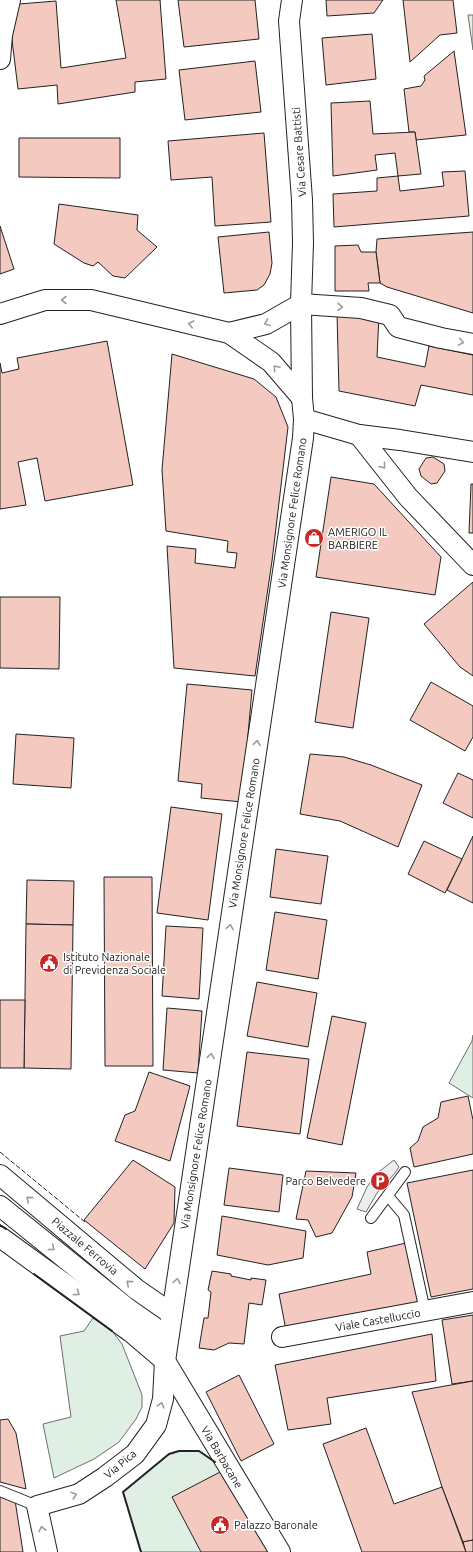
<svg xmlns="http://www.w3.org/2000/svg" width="473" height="1552" viewBox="0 0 473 1552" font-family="Ubuntu,sans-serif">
  <rect width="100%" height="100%" fill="#fff"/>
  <g fill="#e0efe3" stroke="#6f6f6f">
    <path d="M468 15H473V50Z"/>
    <path d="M473 1035V1098L449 1083 472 1041Z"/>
    <path d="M60 1239 126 1293 124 1296 57 1243Z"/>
    <path d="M93 1318 112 1331 122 1344 142 1395V1407L136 1419 119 1442 94 1459 54 1478 43 1424 71 1417 60 1336 84 1331Z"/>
    <path d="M179 1451H199L214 1461 268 1552H141L123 1492 169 1454Z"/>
  </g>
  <path fill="#ededed" stroke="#6f6f6f" d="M394 1160 399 1167 395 1173 377 1193 366 1212 357 1209 367 1187 376 1174Z"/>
  <g fill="#f3c9c0" stroke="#222">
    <path d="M116 0H160L166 79 135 82V92L58 104 57 85 18 89 9 15 19 4 56 1 61 68 126 58Z"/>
    <path d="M178 0H255L259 39 184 47Z"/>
    <path d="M326 0H383L374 13 327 16Z"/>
    <path d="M403 0H453L457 33 440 35 410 62Z"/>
    <path d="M372 34 376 79 326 85 322 38Z"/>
    <path d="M454 51 466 135 416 140 415 132H409L404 89 421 86 425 80 424 76Z"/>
    <path d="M255 61 261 112 185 120 179 70Z"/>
    <path d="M370 101 373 134 415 132 421 174 398 176 395 153 375 155 377 170 333 176 331 103Z"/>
    <path d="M264 133 271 222 215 226 212 177 171 180 168 141Z"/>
    <path d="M19 138H120V178L19 177Z"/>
    <path d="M465 171 469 216 334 227 333 194 377 191V178L398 176 400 191 444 186 442 172Z"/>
    <path d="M59 204 138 215 137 230 157 247 125 278 113 276 98 262 93 266 84 263 54 244Z"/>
    <path d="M0 226 14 269 0 274Z"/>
    <path d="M269 232 272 263 270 274 264 285 257 290 224 293 218 237Z"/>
    <path d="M473 232V313L387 287 380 283 376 252 377 239Z"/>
    <path d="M358 245 361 252H376L380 283H368L369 291H335V246Z"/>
    <path d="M337 314 379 316 377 357 425 367 429 346 473 355V395L421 385 415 406 339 391Z"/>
    <path d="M107 341 133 485 45 501 37 458 18 462 26 505 0 509V363L2 373 19 369 17 358Z"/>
    <path d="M172 354 254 379 276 397 288 427 272 561 255 676 174 668 167 546 196 549 195 563 235 568 237 553 227 552 228 541 166 531 162 470Z"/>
    <path d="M433 457 444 464 445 471 437 483 431 484 421 476 419 469 426 458Z"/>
    <path d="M331 477 374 484 441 557 435 595 316 577Z"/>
    <path d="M471 484H473V533H469Z"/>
    <path d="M473 582V676L460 667 424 624Z"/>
    <path d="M0 597H60L59 669 0 668Z"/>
    <path d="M331 612 369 618 353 728 315 722Z"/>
    <path d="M431 682 473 706V737L465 751 410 720Z"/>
    <path d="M187 684 252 690 242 802 201 798 202 784 178 781Z"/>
    <path d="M16 734 74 738 71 788 13 784Z"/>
    <path d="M310 754 344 757 371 765 422 785 398 847 340 821 300 814Z"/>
    <path d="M458 773 473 780V818L443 803Z"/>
    <path d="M171 807 222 814 208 920 157 913Z"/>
    <path d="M473 836V903L447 890Z"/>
    <path d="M424 841 462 859 445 893 408 874Z"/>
    <path d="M276 849 328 856 321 904 270 897Z"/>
    <path d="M104 877H152L153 1066H105Z"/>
    <path d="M27 880 74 881 73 925 26 924Z"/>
    <path d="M275 912 327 920 318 979 266 970Z"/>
    <path d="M26 924 73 925 71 1069 24 1068Z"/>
    <path d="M166 926 203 928 199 999 162 996Z"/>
    <path d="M257 982 317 993 308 1047 247 1036Z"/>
    <path d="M0 1000H25L24 1068H0Z"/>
    <path d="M167 1008 202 1011 198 1073 163 1070Z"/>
    <path d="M332 1016 366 1023 342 1145 307 1138Z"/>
    <path d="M247 1052 309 1059 300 1134 237 1126Z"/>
    <path d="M149 1072 190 1086 170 1161 115 1141 125 1115 135 1111Z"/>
    <path d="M468 1096 473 1120V1154L414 1167 410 1148 418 1141 423 1127 438 1118 441 1102Z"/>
    <path d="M133 1160 175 1187 174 1223 145 1269 84 1220Z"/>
    <path d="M229 1168 283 1175 279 1212 224 1205Z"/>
    <path d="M473 1170V1289L431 1297 407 1183Z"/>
    <path d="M306 1171 356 1173 352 1197 332 1233 316 1237 308 1220 296 1219Z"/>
    <path d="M222 1216 306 1231 303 1258 268 1265 217 1255Z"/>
    <path d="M406 1243 419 1308 286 1330 279 1294 371 1274 367 1252Z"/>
    <path d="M212 1271 231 1274V1276L251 1280V1278L266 1280 262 1305 249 1303 244 1344 229 1343 214 1350 199 1348 204 1318H208L211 1292 208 1290Z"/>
    <path d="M473 1315V1381L452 1384 442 1320Z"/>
    <path d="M432 1334 436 1381 327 1398 331 1424 288 1430 275 1365Z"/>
    <path d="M239 1375 274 1444 241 1461 206 1392Z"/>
    <path d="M473 1381V1540L463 1542 442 1487 412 1392Z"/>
    <path d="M8 1419 16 1433 26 1489 0 1482V1420Z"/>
    <path d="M366 1428 394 1504 442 1487 466 1552H362L323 1444Z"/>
    <path d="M224 1470 268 1552H201L172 1497Z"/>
    <path d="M0 1495 15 1500 23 1552H0Z"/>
    <path d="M473 1540V1552H466L463 1542Z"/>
  </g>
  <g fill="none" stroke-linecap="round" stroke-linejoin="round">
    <g stroke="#222" stroke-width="12">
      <g id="service">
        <path d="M388 1196 404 1215 425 1311"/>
        <path d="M371 1218 405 1172"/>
        <path d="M0 1491 37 1506"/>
      </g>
    </g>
    <g stroke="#222" stroke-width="22">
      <g id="minor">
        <path d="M0 59 2 35 10 0"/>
        <path d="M301 304 361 308 390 315 398 327 441 338 473 344"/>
        <path d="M0 314 45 300H91L229 333 271 362 302 398"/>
        <path d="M229 333 266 324 301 304"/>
        <path d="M304 419 359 435 400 440 473 452"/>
        <path d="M359 435 408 497 473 565"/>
        <path d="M0 1175 136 1289 172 1314"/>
        <path d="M0 1206 128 1309 168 1337"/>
        <path d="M0 1237 131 1332 165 1361 280 1552"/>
        <path d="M282 1337 473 1302"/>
        <path d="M47 1552 37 1506 79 1494 105 1477 135 1454 156 1425 163 1399 165 1361 303 438 304 419 302 398 301 304 303 243 302 200 289 21 292 0"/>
      </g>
    </g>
    <use href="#service" stroke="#fff" stroke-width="10"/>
    <use href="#minor" stroke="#fff" stroke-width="20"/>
    <path stroke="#222" stroke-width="1" stroke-dasharray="5 2" stroke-linecap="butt" d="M0 1152 85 1222"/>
    <g stroke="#222" stroke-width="2">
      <path d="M0 1225 6 1229"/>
      <path d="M34 1274 112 1331"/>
      <path d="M141 1552 123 1492 169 1454 179 1451H199L215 1462"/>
    </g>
  </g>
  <defs><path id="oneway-chevron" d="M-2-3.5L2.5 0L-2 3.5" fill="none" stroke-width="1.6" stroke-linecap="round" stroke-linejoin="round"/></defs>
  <g stroke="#9c9c9c">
    <use href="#oneway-chevron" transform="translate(64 300) rotate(-180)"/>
    <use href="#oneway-chevron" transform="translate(340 307) rotate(4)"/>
    <use href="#oneway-chevron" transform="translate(267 323) rotate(158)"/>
    <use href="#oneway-chevron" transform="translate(191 324) rotate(-167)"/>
    <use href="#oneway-chevron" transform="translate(461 342) rotate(10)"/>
    <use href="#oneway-chevron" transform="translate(276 368) rotate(-130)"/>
    <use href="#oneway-chevron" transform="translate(383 466) rotate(52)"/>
    <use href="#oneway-chevron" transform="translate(257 743) rotate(-81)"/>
    <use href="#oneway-chevron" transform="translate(230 927) rotate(-81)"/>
    <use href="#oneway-chevron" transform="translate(211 1056) rotate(-81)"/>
    <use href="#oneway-chevron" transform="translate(29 1199) rotate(-140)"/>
    <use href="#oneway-chevron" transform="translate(52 1248) rotate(39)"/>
    <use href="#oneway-chevron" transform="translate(177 1281) rotate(-81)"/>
    <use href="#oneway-chevron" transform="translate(129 1283) rotate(-140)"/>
    <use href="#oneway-chevron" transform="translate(77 1293) rotate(36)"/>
    <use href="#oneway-chevron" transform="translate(161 1405) rotate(-75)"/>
    <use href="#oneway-chevron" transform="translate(74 1495) rotate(-19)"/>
    <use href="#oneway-chevron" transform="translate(42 1529) rotate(-102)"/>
  </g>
  <defs>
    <g id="shop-disc" transform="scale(1)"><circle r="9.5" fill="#c62828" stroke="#fff"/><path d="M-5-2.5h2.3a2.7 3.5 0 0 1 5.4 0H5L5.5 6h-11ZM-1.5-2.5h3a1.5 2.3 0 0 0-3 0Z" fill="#fff"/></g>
    <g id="civic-disc" transform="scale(1)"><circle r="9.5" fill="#c62828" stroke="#fff"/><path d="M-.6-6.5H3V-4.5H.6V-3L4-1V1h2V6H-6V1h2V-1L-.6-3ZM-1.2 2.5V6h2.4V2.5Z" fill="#fff"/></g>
    <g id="parking-disc" transform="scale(1)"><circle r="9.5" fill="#c62828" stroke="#fff"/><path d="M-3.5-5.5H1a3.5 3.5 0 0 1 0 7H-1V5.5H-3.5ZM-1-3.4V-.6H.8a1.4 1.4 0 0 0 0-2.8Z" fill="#fff"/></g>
  </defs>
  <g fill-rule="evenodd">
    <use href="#shop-disc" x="314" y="538"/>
    <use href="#civic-disc" x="49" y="963"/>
    <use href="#parking-disc" x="380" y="1181"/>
    <use href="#civic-disc" x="220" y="1525"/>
  </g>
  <g text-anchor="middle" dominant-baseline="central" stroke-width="3" stroke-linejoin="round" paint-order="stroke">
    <g font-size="11" fill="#222" stroke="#fff">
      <text transform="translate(299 152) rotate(-94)">Via Cesare Battisti</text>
      <text transform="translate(292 513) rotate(-82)">Via Monsignore Felice Romano</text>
      <text transform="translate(244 833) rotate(-81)">Via Monsignore Felice Romano</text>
      <text transform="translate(196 1154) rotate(-81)">Via Monsignore Felice Romano</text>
      <text transform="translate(85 1246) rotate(40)">Piazzale Ferrovia</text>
      <text transform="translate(378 1320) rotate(-10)">Viale Castelluccio</text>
      <text transform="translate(222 1457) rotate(59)">Via Barbacane</text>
      <text transform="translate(120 1464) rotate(-40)">Via Pica</text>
    </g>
    <g font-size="11" fill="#222" stroke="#fff" text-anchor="start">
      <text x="328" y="532">AMERIGO IL<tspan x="328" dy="13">BARBIERE</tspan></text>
      <text x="63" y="957">Istituto Nazionale<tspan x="63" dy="13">di Previdenza Sociale</tspan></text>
      <text x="366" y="1181" text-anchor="end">Parco Belvedere</text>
      <text x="234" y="1525">Palazzo Baronale</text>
    </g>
  </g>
</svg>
